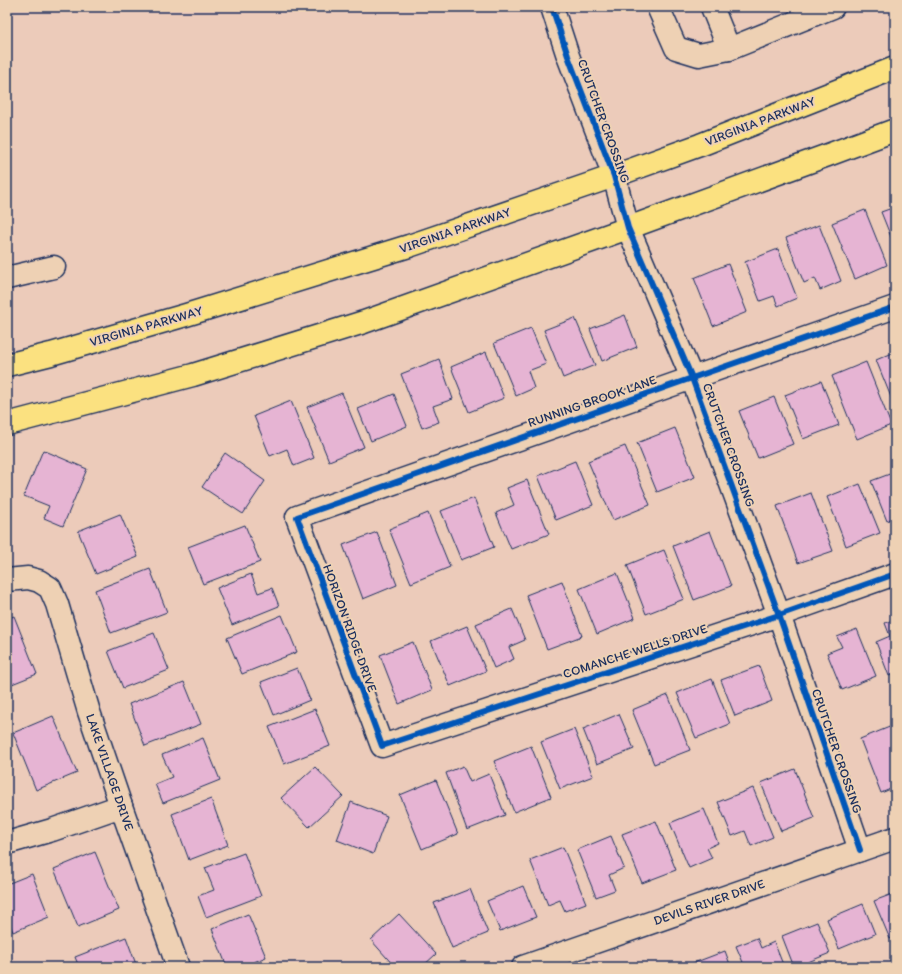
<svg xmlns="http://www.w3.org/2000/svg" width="902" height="974" viewBox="0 0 902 974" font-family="Itim,sans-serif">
  <rect width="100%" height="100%" fill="#eccbba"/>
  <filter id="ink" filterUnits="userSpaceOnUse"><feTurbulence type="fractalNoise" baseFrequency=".025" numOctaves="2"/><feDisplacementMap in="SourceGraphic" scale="8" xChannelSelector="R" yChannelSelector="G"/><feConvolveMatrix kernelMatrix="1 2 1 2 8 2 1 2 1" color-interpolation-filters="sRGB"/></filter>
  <g filter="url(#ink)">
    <g fill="#e6b4d3" stroke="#1b2f5e">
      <path d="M895 207V247L881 212Z"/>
      <path d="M865 210 887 265 855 279 832 223Z"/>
      <path d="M819 225 841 281 820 290 815 278 804 283 786 238Z"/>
      <path d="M778 249 797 298 778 306 774 296 760 301 745 262Z"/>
      <path d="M728 264 747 312 713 326 694 278Z"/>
      <path d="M625 315 637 347 602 361 590 329Z"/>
      <path d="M575 318 595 365 563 378 544 330Z"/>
      <path d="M531 328 546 364 528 371 534 388 516 396 494 343Z"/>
      <path d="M486 352 504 398 469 412 451 367Z"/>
      <path d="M895 352V407L876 360Z"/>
      <path d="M439 359 453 399 433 406 439 422 422 428 401 374Z"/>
      <path d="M866 362 891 425 857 439 832 376Z"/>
      <path d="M821 381 839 425 803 439 785 395Z"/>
      <path d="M342 393 364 447 329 461 307 407Z"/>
      <path d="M394 394 407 426 371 441 358 409Z"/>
      <path d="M774 397 793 444 758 458 739 411Z"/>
      <path d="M291 401 314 458 294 466 287 449 270 456 254 416Z"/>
      <path d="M675 428 695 477 657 492 637 443Z"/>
      <path d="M625 446 650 505 613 520 588 461Z"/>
      <path d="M43 450 87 469 63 526 44 518 49 506 24 496Z"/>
      <path d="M225 453 265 481 243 514 202 487Z"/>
      <path d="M575 461 593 505 556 520 538 476Z"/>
      <path d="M895 472V517L887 521 871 481Z"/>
      <path d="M527 480 549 534 511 549 496 513 514 505 507 488Z"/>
      <path d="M860 484 880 533 846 546 827 497Z"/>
      <path d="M811 493 833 551 798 563 777 506Z"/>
      <path d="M474 498 494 547 461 560 441 511Z"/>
      <path d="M428 513 450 567 411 583 389 529Z"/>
      <path d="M120 514 138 557 96 574 78 531Z"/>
      <path d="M245 525 260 562 203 584 188 547Z"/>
      <path d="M710 531 731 586 694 600 673 546Z"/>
      <path d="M377 532 397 585 363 599 343 545Z"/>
      <path d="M664 550 684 599 646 614 627 565Z"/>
      <path d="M150 569 167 612 111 633 95 590Z"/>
      <path d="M617 573 635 618 597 634 579 589Z"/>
      <path d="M251 574 258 593 272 588 279 606 232 625 217 588Z"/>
      <path d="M562 581 582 636 547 649 526 595Z"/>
      <path d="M512 609 525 640 509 647 514 659 494 668 476 624Z"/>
      <path d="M282 615 297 652 242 674 227 638Z"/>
      <path d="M14 616 37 674 7 686V619Z"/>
      <path d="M895 619V673L889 676 876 642 890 636 885 623Z"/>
      <path d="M467 626 486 671 450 686 431 641Z"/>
      <path d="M857 629 876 676 842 690 827 653 842 647 837 637Z"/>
      <path d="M154 633 169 670 123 688 108 651Z"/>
      <path d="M413 642 432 690 399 704 380 655Z"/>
      <path d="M759 666 772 701 735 716 721 680Z"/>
      <path d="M297 668 310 700 274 715 261 682Z"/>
      <path d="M712 679 730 724 696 738 677 693Z"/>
      <path d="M184 682 201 724 145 746 129 704Z"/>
      <path d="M668 695 690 750 654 764 632 710Z"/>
      <path d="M315 709 330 746 284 764 269 727Z"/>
      <path d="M619 714 634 749 597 764 583 729Z"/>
      <path d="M53 716 77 773 36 790 13 733Z"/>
      <path d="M892 726 895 734V792L893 788 881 793 860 739Z"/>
      <path d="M574 729 593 776 560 789 541 742Z"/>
      <path d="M203 738 220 780 163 803 155 784 172 777 162 755Z"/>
      <path d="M531 746 551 797 514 812 494 761Z"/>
      <path d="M463 766 470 782 489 774 505 815 467 830 446 773Z"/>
      <path d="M315 767 343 796 309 827 281 798Z"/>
      <path d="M795 769 814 818 781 831 761 783Z"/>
      <path d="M436 780 458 834 422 849 400 795Z"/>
      <path d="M753 788 773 837 751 846 745 831 732 836 718 802Z"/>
      <path d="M211 799 228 845 189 860 172 814Z"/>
      <path d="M351 802 387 816 373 854 337 840Z"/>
      <path d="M704 809 718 843 707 848 712 858 689 868 670 823Z"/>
      <path d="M656 821 676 870 642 883 622 834Z"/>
      <path d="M611 836 624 868 609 875 615 890 596 897 577 850Z"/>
      <path d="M563 847 586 903 565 911 560 900 548 905 530 860Z"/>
      <path d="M95 852 119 910 78 927 54 869Z"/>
      <path d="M244 853 261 896 206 917 198 896 214 890 205 868Z"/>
      <path d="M32 874 49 917 13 932 7 917V884Z"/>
      <path d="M523 886 536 917 500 931 487 901Z"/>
      <path d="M470 889 488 933 452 948 434 903Z"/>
      <path d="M895 893V937L890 939 874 901Z"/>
      <path d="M863 904 875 934 839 949 827 919Z"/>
      <path d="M248 914 266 957 242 967H227L212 929Z"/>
      <path d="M399 914 436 954 422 967H395L371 940Z"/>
      <path d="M817 922 830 953 796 967H794L782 936Z"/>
      <path d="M126 937 137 967H79L75 957Z"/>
      <path d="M757 938 761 948 774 942 784 967H745L736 946Z"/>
      <path d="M725 951 731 967H692L691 964Z"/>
    </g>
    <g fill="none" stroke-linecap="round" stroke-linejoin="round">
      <g stroke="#1b2f5e" stroke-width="25">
        <g id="minor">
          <path d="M552 7 568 56 614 176 628 228 692 378 779 615 860 850"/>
          <path d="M658 7 676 48 699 55 729 49 833 7"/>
          <path d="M712 7 729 49"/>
          <path d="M7 278 54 267"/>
          <path d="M895 307 692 378 297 517 382 746 779 615 895 574"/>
          <path d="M7 580 28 578 39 581 50 588 57 604 89 712 121 806 178 967"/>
          <path d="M7 843 52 830 121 806"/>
          <path d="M523 967 895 838"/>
        </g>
      </g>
      <g stroke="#1b2f5e" stroke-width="25">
        <g id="major">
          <path d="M7 365 51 354 186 315 409 246 614 176 700 145 895 68"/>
          <path d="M7 424 193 375 364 322 628 228 828 155 895 130"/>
        </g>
      </g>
      <use href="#minor" stroke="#eed1b4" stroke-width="22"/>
      <use href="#major" stroke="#fbe180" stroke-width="22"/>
      <g stroke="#eed1b4" stroke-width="8">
        <g id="cycleway">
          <path d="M552 7 568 56 614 176 628 228 692 378 779 615 860 850"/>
          <path d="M895 307 692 378 297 517 382 746 779 615 895 574"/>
        </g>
      </g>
      <use href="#cycleway" stroke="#0057b8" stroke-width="6"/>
    </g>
  </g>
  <g text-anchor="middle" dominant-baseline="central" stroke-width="4" stroke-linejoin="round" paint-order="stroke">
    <g font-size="13" fill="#1b2f5e" stroke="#eed1b4">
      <text transform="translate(604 121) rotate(70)">CRUTCHER CROSSING</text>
      <text transform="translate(760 121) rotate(-21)">VIRGINIA PARKWAY</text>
      <text transform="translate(455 230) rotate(-19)">VIRGINIA PARKWAY</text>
      <text transform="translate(146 326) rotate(-16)">VIRGINIA PARKWAY</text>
      <text transform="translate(592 401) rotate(-19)">RUNNING BROOK LANE</text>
      <text transform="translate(729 445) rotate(70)">CRUTCHER CROSSING</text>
      <text transform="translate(350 628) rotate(70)">HORIZON RIDGE DRIVE</text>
      <text transform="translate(635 651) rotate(-18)">COMANCHE WELLS DRIVE</text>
      <text transform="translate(837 751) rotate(71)">CRUTCHER CROSSING</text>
      <text transform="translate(110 772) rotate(71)">LAKE VILLAGE DRIVE</text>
      <text transform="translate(709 902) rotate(-19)">DEVILS RIVER DRIVE</text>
    </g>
  </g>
  <rect width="902" height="974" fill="none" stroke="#eed1b4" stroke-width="24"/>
  <rect x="12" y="12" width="878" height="950" fill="none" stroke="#1b2f5e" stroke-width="1.5" filter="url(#ink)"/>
</svg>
